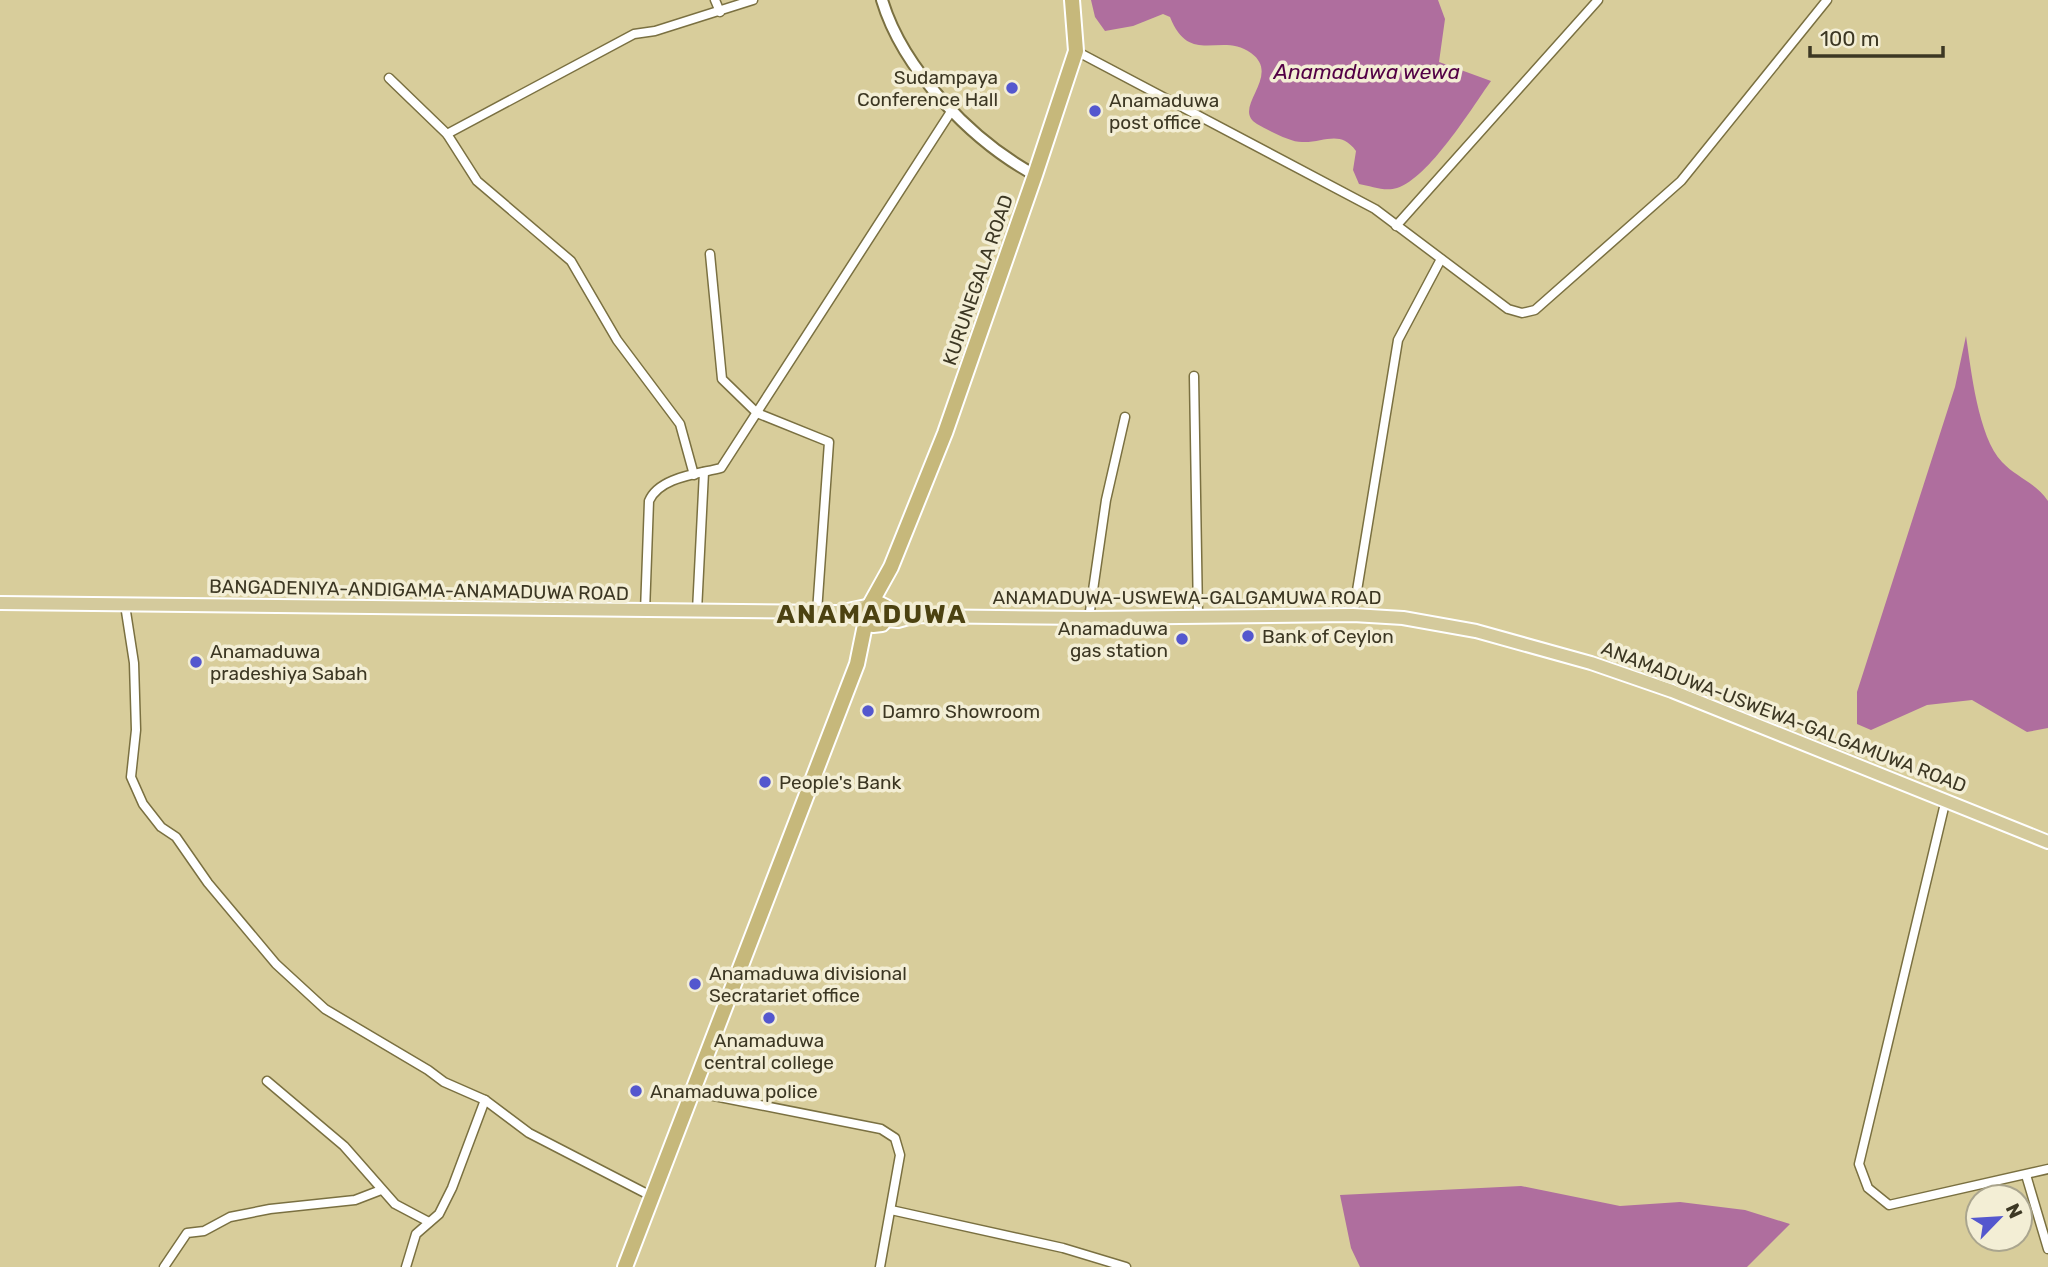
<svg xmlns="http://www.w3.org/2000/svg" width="2048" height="1267" viewBox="0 0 2048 1267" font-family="Rubik,sans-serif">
  <rect width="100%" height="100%" fill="#d8cd9b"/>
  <g fill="#af6e9e">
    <path d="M1091 0H1438L1445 19 1439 62 1491 81C1471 109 1429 178 1397 188 1385 192 1371 186 1359 184L1353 170 1356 151C1340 129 1324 143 1302 142 1290 142 1268 130 1257 124 1230 108 1283 76 1251 53 1221 31 1190 67 1170 17L1163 14 1133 26 1105 31 1095 17Z"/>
    <path d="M1966 336C1971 369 1978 437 2002 462 2016 477 2036 483 2048 501V728L2027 732 1972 700 1927 705 1871 730 1857 724V692L1955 387Z"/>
    <path d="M1521 1186 1620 1206 1680 1202 1745 1210 1790 1224 1747 1267H1360L1351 1248 1340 1195Z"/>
  </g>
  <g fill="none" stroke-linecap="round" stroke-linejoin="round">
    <g stroke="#7a7041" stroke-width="11">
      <g id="minor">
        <path d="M715 0 720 12"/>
        <path d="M1076 51 1375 209 1508 309 1522 313 1535 310 1681 181 1827 0"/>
        <path d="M389 78 447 134 477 181 571 261 617 340 680 424 694 475"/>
        <path d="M447 134 634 34 655 31 753 0"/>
        <path d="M1396 226 1598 0"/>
        <path d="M710 254 722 379 757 413 829 442 817 612"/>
        <path d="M1194 376 1198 616"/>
        <path d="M125 605 134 663 136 730 131 777 143 804 161 827 176 837 208 883 276 964 325 1009 428 1070 444 1082 485 1100 529 1133 653 1197"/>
        <path d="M697 611 704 472"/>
        <path d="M645 612 649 501C659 477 698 474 721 468L952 110"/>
        <path d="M1353 615 1398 340 1441 259"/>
        <path d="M1089 618 1106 500 1125 417"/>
        <path d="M1946 799 1859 1164 1868 1188 1889 1205 2048 1169"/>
        <path d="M267 1081 344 1146 395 1204 429 1222"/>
        <path d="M694 1092 881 1129 895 1138 900 1155 880 1267"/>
        <path d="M2026 1175 2048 1249"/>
        <path d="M891 1210 1063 1248 1126 1267"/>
        <path d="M164 1267 187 1233 204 1231 230 1217 270 1209 355 1200 381 1190"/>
        <path d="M406 1267 416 1234 439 1214 452 1188 485 1100"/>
      </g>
    </g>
    <g stroke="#7a7041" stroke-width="14">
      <path id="tertiary" d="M882 0C903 70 972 141 1035 175"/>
    </g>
    <g stroke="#fff" stroke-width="16">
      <g id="primary">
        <path d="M0 603 838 612 866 606"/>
        <path d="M838 612 866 620"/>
        <path d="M886 620 898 621 916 616 1089 618 1353 615 1403 618 1476 631 1591 663 1672 691 2048 842"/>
      </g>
    </g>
    <g stroke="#fff" stroke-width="18">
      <g id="trunk">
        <path d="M871 603 891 567 945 433 1035 175 1076 51 1072 0"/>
        <path d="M625 1267 857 664 866 620 864 611 874 601 886 607 888 616 882 624 873 625 866 620"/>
      </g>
    </g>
    <use href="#minor" stroke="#fff" stroke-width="8"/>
    <use href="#tertiary" stroke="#fff" stroke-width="10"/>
    <use href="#primary" stroke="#d4ca9c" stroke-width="12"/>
    <use href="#trunk" stroke="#c6b87b" stroke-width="14"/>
  </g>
  <g fill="#5457ce" stroke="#f3eed5" stroke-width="2.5">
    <circle cx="1012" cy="88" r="7"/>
    <circle cx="1095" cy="111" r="7"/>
    <circle cx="1248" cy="636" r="7"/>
    <circle cx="1182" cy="639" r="7"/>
    <circle cx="196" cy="662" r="7"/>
    <circle cx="868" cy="711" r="7"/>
    <circle cx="765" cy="782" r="7"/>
    <circle cx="695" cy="984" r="7"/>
    <circle cx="769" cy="1018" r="7"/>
    <circle cx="636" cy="1091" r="7"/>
  </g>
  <g text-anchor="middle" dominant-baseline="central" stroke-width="7" stroke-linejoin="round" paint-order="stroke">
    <g font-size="19" fill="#3c3723" stroke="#f3eed5" text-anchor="start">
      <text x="998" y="77" text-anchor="end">Sudampaya<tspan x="998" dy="22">Conference Hall</tspan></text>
      <text x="1109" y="100">Anamaduwa<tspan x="1109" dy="22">post office</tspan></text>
      <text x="1168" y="628" text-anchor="end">Anamaduwa<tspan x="1168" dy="22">gas station</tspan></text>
      <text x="1262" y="636">Bank of Ceylon</text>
      <text x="210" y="651">Anamaduwa<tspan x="210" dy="22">pradeshiya Sabah</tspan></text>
      <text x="882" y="711">Damro Showroom</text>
      <text x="779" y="782">People's Bank</text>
      <text x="709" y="973">Anamaduwa divisional<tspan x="709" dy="22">Secratariet office</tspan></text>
      <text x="769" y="1040" text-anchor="middle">Anamaduwa<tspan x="769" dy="22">central college</tspan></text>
      <text x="650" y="1091">Anamaduwa police</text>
    </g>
    <g font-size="19" fill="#3c3723" stroke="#f3eed5">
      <text transform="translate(978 280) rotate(-71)">KURUNEGALA ROAD</text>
      <text transform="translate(419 590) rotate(1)">BANGADENIYA-ANDIGAMA-ANAMADUWA ROAD</text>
      <text x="1187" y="597">ANAMADUWA-USWEWA-GALGAMUWA ROAD</text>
      <text transform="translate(1784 717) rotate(21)">ANAMADUWA-USWEWA-GALGAMUWA ROAD</text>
    </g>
    <g font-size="21" font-style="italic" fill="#530045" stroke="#f3eed5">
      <text x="1367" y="71">Anamaduwa wewa</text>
    </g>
    <g font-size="26" font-weight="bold" letter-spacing="2" fill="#4c4211" stroke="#f3eed5">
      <text x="872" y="614">ANAMADUWA</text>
    </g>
  </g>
  <g transform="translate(1999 1218) rotate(65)"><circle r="33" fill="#f3eed5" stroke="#aaa58e" stroke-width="2"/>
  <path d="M0-5L12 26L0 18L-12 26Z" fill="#5457ce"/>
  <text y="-10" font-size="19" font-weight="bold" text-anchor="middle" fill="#3c3723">N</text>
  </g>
  <path d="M1810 46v10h133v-10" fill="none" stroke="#3c3723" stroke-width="3.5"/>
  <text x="1820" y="46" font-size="21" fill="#3c3723" stroke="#f3eed5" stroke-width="5" paint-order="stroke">100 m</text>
</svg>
